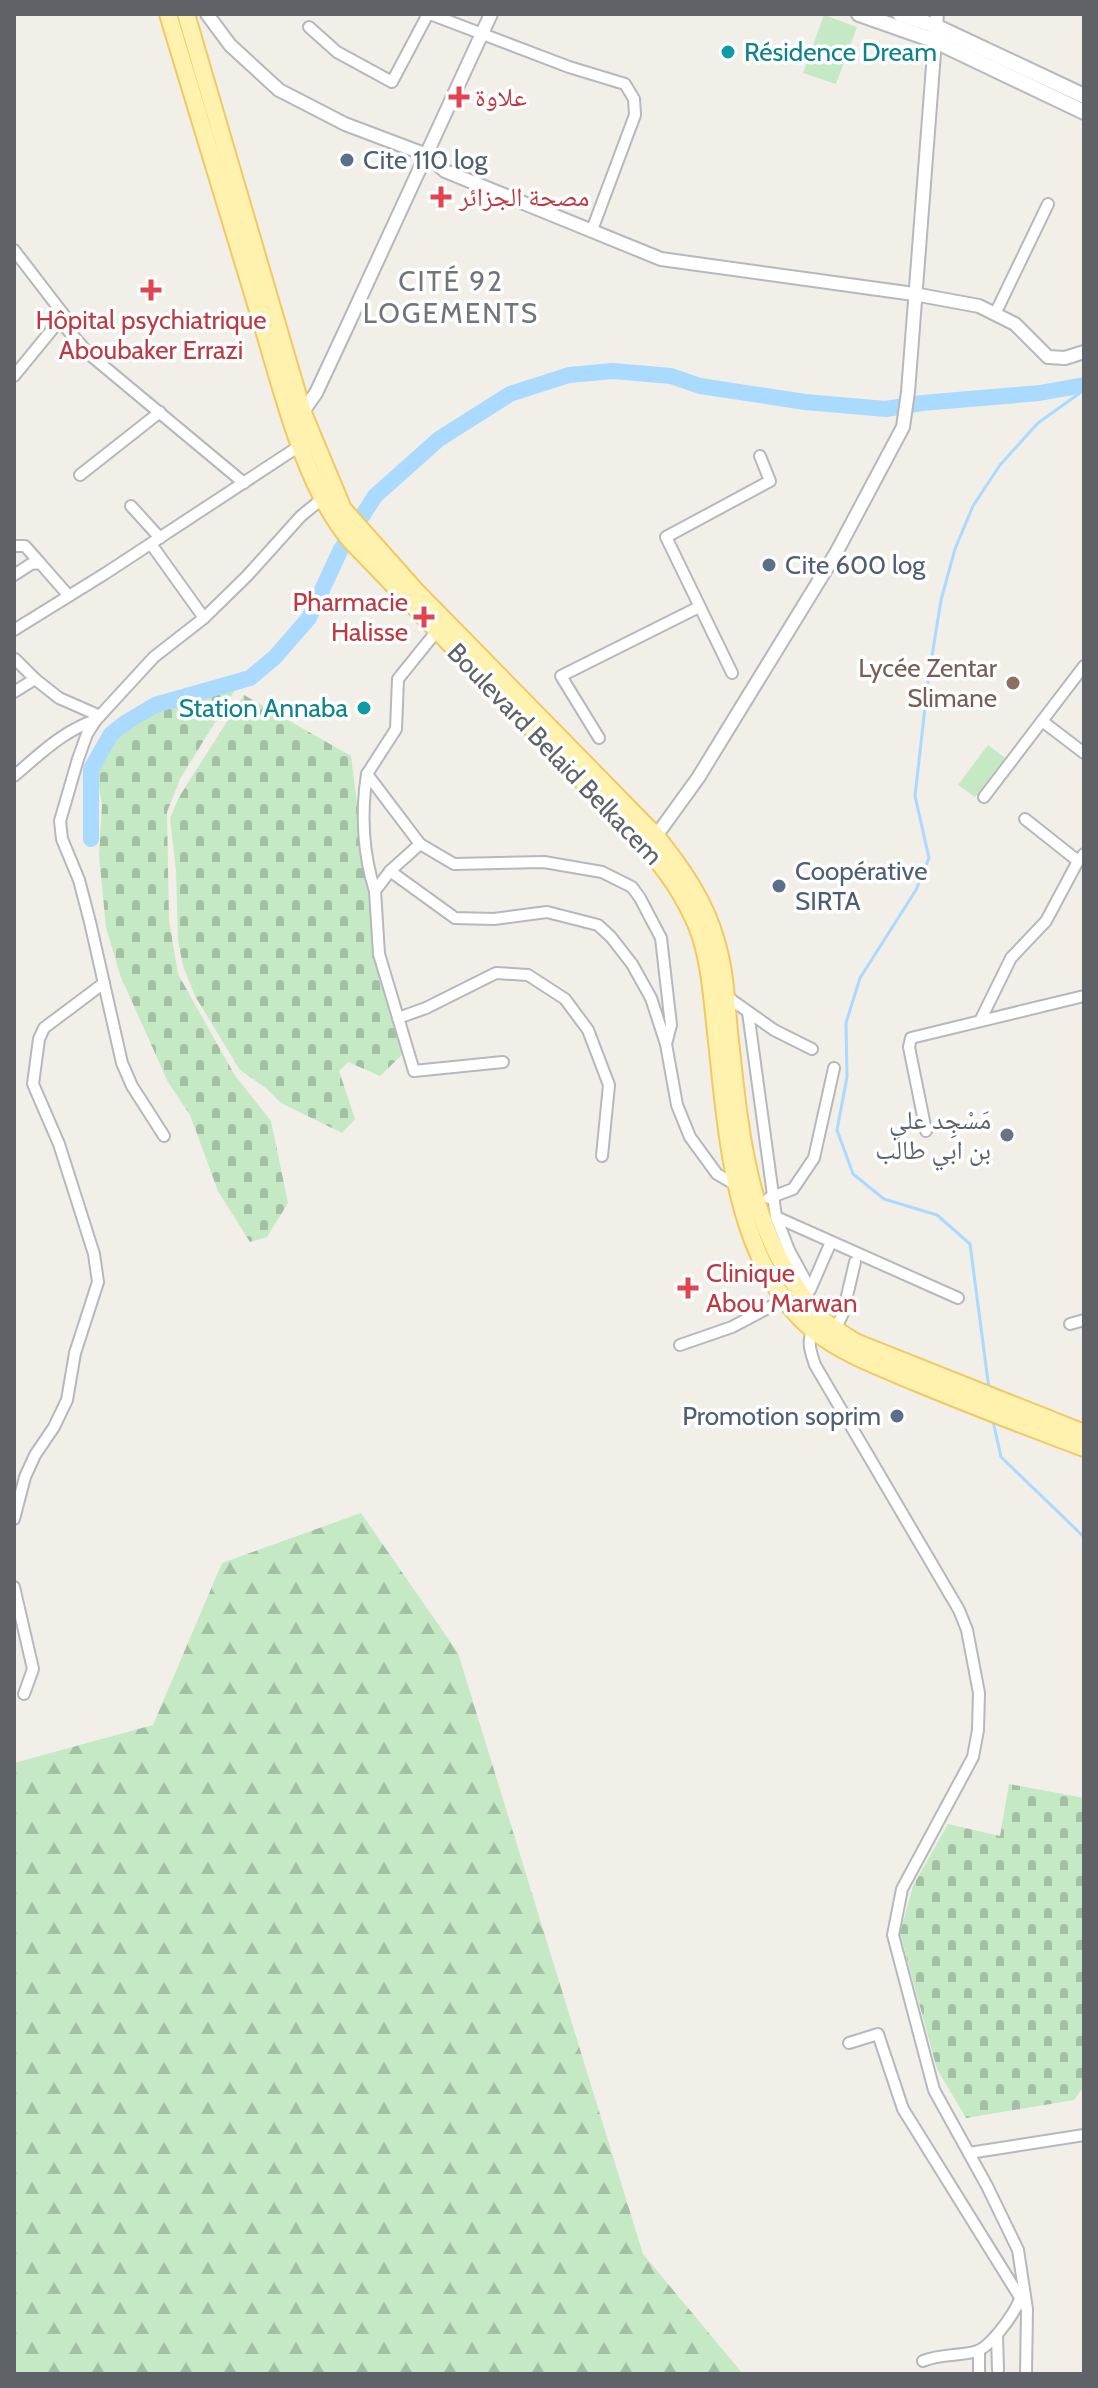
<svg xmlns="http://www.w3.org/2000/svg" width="1098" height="2388" viewBox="0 0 1098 2388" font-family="Cabin,'Noto Naskh Arabic',sans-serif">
  <defs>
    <pattern id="forest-firs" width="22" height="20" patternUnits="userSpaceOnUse" patternTransform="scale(2)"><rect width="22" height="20" fill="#c5e8c5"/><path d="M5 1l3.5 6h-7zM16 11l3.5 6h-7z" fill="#a3c0a4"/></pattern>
    <pattern id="cemetery-stones" width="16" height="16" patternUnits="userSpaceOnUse" patternTransform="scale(2)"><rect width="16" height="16" fill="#c5e8c5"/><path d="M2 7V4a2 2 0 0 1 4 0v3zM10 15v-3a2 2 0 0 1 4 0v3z" fill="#a3c0a4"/></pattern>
  </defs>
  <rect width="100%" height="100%" fill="#f1efe8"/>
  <path fill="url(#forest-firs)" d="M361 1513 458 1653 643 2254 743 2374H14V1763L153 1725 222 1563Z"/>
  <g fill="url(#cemetery-stones)">
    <path d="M238 685 180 779 167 812 169 920 178 974 234 1074 271 1121 288 1203 267 1237 250 1242 218 1191 190 1115 168 1082 120 975 106 927 99 855 102 805 97 775 100 762 123 732 157 710Z"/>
    <path d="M244 695 351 756 377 962 407 1050 380 1076 348 1062 339 1071 355 1119 342 1133 281 1103 266 1088 240 1070 195 996 183 966 178 940 176 870 170 818 179 797Z"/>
    <path d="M1009 1784 1084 1798V2086L1074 2100 966 2118 937 2069 900 1933 913 1886 948 1824 1000 1836Z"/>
  </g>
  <g fill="#c5e8c5">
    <path d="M824 15 857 27 836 84 803 73Z"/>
    <path d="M988 745 1005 758 975 797 958 785Z"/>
  </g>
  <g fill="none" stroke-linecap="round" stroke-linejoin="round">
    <g stroke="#aadaff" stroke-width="3">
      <path d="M989 1389 970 1244 937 1215 884 1199 853 1174 837 1130 847 1077 846 1023 860 978 916 890 929 858 915 796 928 681 941 600 955 549 973 506 1000 465 1038 423 1084 390"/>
      <path d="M993 1421 1001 1457 1084 1537"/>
      <path d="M1084 2252V2271"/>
    </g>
    <path stroke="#aadaff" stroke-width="16" d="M91 839V769L111 734 125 723 155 705 250 678 275 657 309 618 340 551 375 496 439 439 510 394 569 375 613 371 671 376 700 386 805 402 886 409 922 403 1040 393 1084 385"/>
    <g stroke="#b5b8bc" stroke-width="14">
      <g id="minor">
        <path d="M430 14 569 67 625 84 634 99 635 115 592 230"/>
        <path d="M309 27 337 52 392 82 428 14"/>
        <path d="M14 250 64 315 14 376"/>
        <path d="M995 314 1048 204"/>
        <path d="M59 320 89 354 244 483"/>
        <path d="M80 475 160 412"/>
        <path d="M131 506 160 538"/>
        <path d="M151 544 204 618"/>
        <path d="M14 546H25L40 563"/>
        <path d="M14 575 31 564 40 563 69 596"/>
        <path d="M440 627 398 679 396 729 367 774 420 844 390 871 375 891 379 954 414 1071 503 1062"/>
        <path d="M14 630 106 573 301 445"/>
        <path d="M14 661 15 659 35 679 59 698 100 716"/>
        <path d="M732 673 666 537 770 481 760 456"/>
        <path d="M14 692 35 679"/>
        <path d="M1042 721 1084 753"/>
        <path d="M599 738 561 676 699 607"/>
        <path d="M367 774C361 812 363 854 375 891"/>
        <path d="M14 776C40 754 64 730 96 720"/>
        <path d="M984 797 1084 666"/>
        <path d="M1025 819 1078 861 1084 854"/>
        <path d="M420 844 454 864 544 862 602 872 632 887 640 898 661 938 671 1025 666 1044"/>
        <path d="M390 871 455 918 494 919 547 912 598 925 611 937 632 964 651 998 666 1044 677 1105 690 1137 717 1174 736 1185"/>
        <path d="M726 996 774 1030 812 1049"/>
        <path d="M748 1012 776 1217 958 1298"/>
        <path d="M398 1018 426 1008 496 973 528 975 565 999 588 1030 609 1085 602 1156"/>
        <path d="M981 1019 1011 958 1046 921 1078 861"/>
        <path d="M926 1131 909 1047 911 1038 1084 996"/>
        <path d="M164 1136 132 1086 122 1063 90 922 79 880 62 839 60 821 78 759 87 734 96 720 154 657 204 618 247 576 301 516 323 498"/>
        <path d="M769 1198 793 1189 814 1158 834 1068"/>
        <path d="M776 1217 789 1250 810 1289"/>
        <path d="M810 1290 831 1242"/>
        <path d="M1070 1324 1084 1320"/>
        <path d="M815 1326C806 1340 810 1350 815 1365L959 1610 967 1630 979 1693 978 1730 973 1757 902 1889 893 1935 934 2090 987 2186 1018 2250 1027 2309 1026 2374"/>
        <path d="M834 1333 843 1313 855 1262"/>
        <path d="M680 1345 732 1327 785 1299"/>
        <path d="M14 1519 25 1477 35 1455 54 1427 67 1400 75 1353 98 1282 94 1254 59 1144 33 1084 39 1039 44 1028 104 983"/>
        <path d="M14 1587 33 1669 24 1694"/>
        <path d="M849 2043 878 2034 903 2109 1026 2307"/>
        <path d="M969 2153 1084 2135"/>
        <path d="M997 2335 998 2370"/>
        <path d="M979 2352V2374"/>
        <path d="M923 2361C940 2354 957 2356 974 2352 990 2349 1014 2314 1020 2299"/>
      </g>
    </g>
    <g stroke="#b5b8bc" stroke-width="16">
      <g id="tertiary">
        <path d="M207 14 230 45 279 90 345 124 427 155 445 171 661 259 914 294 979 306 1015 324 1048 357 1065 358 1084 352"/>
        <path d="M300 416 316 393 345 331 491 14"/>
        <path d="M656 836 698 778 836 553 903 427 908 392 937 14"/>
      </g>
    </g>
    <g stroke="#b6babf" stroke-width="18">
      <g id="secondary">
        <path d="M859 14 933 40 1084 112"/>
        <path d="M900 14 935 26 1084 96"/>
      </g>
    </g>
    <g stroke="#f2c960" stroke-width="20">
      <g id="primary">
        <path d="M168 14C199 115 230 216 260 317 282 387 303 485 351 541L644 845C666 869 684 895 697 926 710 959 712 997 716 1032 727 1129 732 1262 813 1330 843 1354 880 1367 915 1382 971 1405 1028 1427 1084 1448"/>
        <path d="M186 14 303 413 343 509 415 590 656 836C681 867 705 901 716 941 725 970 726 1001 729 1032 739 1121 745 1212 797 1288 804 1298 811 1309 820 1317 830 1327 843 1334 855 1342L1084 1433"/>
      </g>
    </g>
    <use href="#minor" stroke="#fff" stroke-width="10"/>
    <use href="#tertiary" stroke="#fff" stroke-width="12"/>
    <use href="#secondary" stroke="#fff" stroke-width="14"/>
    <use href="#primary" stroke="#fff2af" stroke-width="16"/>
  </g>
  <g fill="#0f9aa8" stroke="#fff" stroke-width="3">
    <circle cx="728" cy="52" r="8"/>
    <circle cx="364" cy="708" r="8"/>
  </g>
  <g fill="#e0444e" stroke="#fff" stroke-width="3">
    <path d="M455 85h8v8h8v8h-8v8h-8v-8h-8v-8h8z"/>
    <path d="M437 185h8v8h8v8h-8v8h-8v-8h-8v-8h8z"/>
    <path d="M147 278h8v8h8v8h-8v8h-8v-8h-8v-8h8z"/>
    <path d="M420 605h8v8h8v8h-8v8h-8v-8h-8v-8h8z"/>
    <path d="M684 1276h8v8h8v8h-8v8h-8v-8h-8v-8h8z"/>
  </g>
  <g fill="#5c6f8a" stroke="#fff" stroke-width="3">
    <circle cx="347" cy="160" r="8"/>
    <circle cx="769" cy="565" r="8"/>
    <circle cx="779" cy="886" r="8"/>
    <circle cx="897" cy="1416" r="8"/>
  </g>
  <circle fill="#8d6e63" stroke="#fff" stroke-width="3" cx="1013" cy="683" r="8"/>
  <circle fill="#6b7280" stroke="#fff" stroke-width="3" cx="1007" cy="1135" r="8"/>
  <g text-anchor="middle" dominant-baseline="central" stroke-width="7" stroke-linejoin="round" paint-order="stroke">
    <g font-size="26" fill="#0d838f" stroke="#fff" text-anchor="start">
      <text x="744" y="52">Résidence Dream</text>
      <text x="348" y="708" text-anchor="end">Station Annaba</text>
    </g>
    <g font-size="26" fill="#be3a42" stroke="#fff" text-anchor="start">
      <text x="475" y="97">علاوة</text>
      <text x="459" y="197">مصحة الجزائر</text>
      <text x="151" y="320" text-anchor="middle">Hôpital psychiatrique<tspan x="151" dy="30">Aboubaker Errazi</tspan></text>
      <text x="408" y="602" text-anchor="end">Pharmacie<tspan x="408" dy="30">Halisse</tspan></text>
      <text x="706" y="1273">Clinique<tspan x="706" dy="30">Abou Marwan</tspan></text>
    </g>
    <g font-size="26" fill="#4e5e75" stroke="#fff" text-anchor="start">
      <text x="363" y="160">Cite 110 log</text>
      <text x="785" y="565">Cite 600 log</text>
      <text x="795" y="871">Coopérative<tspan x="795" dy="30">SIRTA</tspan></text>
      <text x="881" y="1416" text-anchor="end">Promotion soprim</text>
    </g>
    <g font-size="26" fill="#785e54" stroke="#fff" text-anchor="end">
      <text x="997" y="668">Lycée Zentar<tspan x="997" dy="30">Slimane</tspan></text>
    </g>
    <g font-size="26" fill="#5f6368" stroke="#fff">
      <text transform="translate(555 754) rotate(46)">Boulevard Belaid Belkacem</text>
    </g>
    <g font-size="26" fill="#5b616d" stroke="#fff" text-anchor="end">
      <text x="991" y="1120">مَسْجِد علي<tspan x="991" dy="30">بن ابي طالب</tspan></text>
    </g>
    <g font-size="28" letter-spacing="2" fill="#70757a" stroke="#fff">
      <text x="451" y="281">CITÉ 92<tspan x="451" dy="32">LOGEMENTS</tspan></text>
    </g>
  </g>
  <rect width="1098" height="2388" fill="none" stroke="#5f6368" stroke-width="32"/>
</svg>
